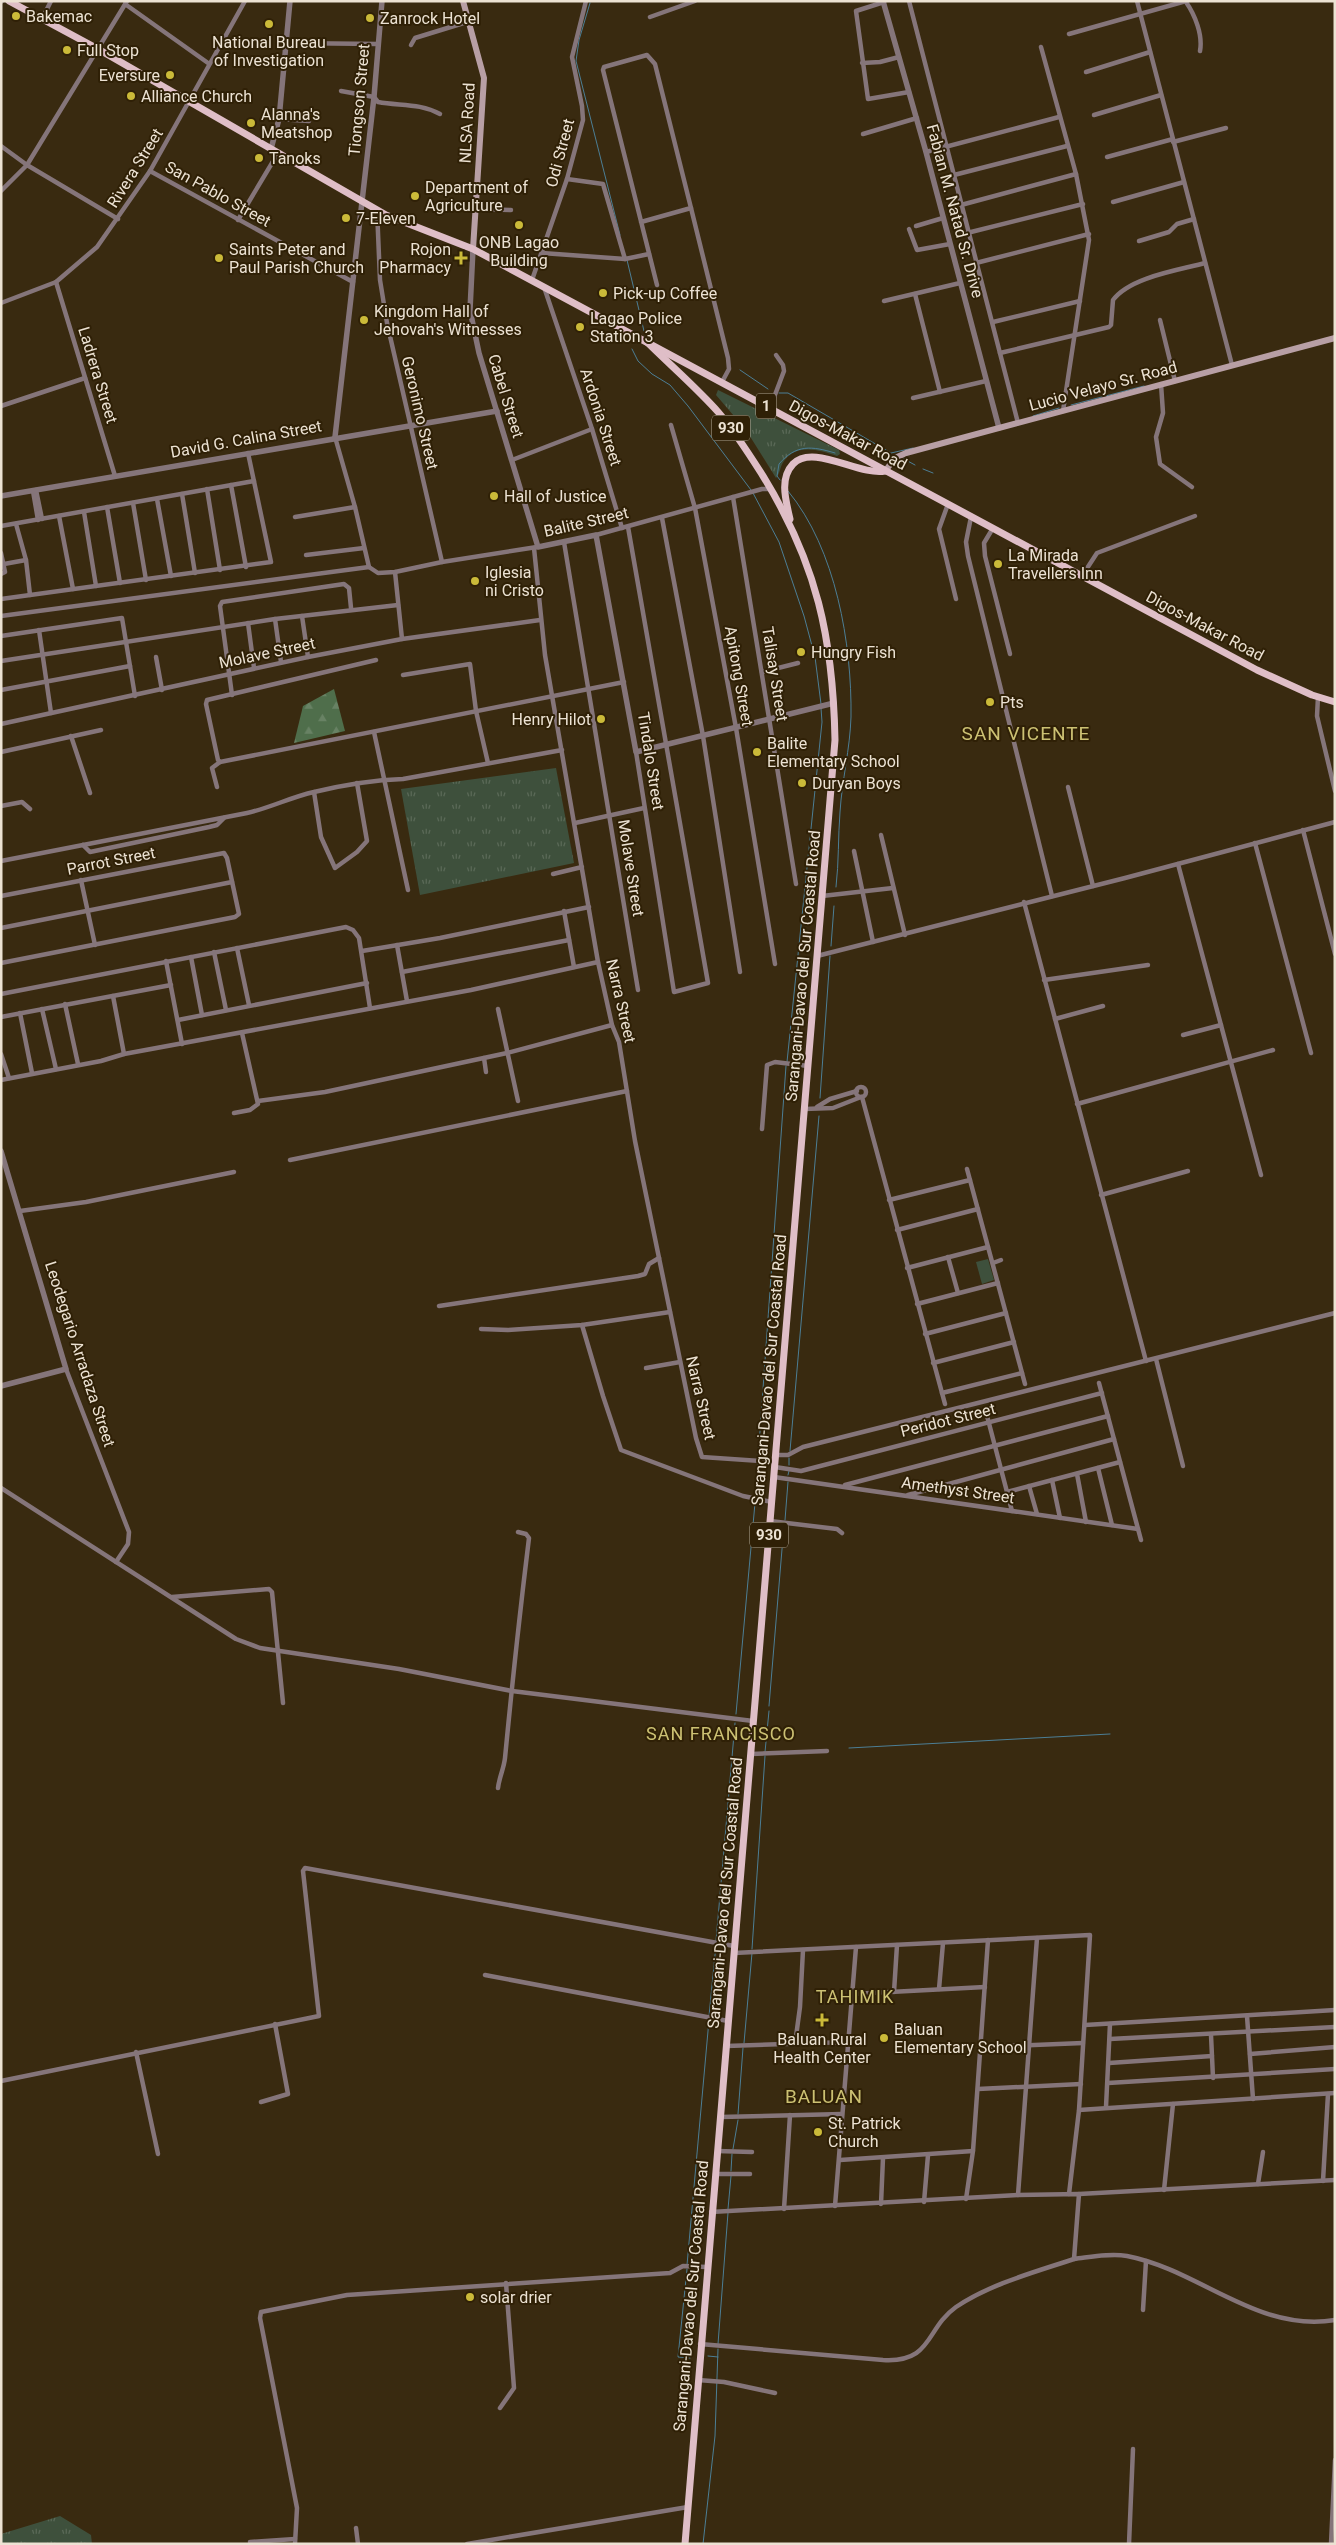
<svg xmlns="http://www.w3.org/2000/svg" width="1336" height="2545" viewBox="0 0 1336 2545" font-family="Roboto,sans-serif">
  <defs>
    <pattern id="grass-tufts" width="24" height="20" patternUnits="userSpaceOnUse" patternTransform="scale(1.25)"><rect width="24" height="20" fill="#3e503c"/><path d="M3 7l-1-3M5 7V3M7 7l1-3M15 17l-1-3M17 17v-4M19 17l1-3" fill="none" stroke="#5a6957"/></pattern>
    <pattern id="forest-firs" width="22" height="20" patternUnits="userSpaceOnUse" patternTransform="scale(1.25)"><rect width="22" height="20" fill="#4f6e4b"/><path d="M5 1l3.5 6h-7zM16 11l3.5 6h-7z" fill="#688264"/></pattern>
  </defs>
  <rect width="100%" height="100%" fill="#392a10"/>
  <g fill="url(#grass-tufts)">
    <path d="M718 390 839 450 840 454 837 456C820 450 797 443 784 461 780 466 780 474 776 478L746 430 716 395Z"/>
    <path d="M556 768 574 863 420 895 401 789Z"/>
    <path d="M60 2516 91 2535 92 2544H1V2534Z"/>
  </g>
  <path fill="url(#forest-firs)" d="M334 689 345 731 294 743 303 706Z"/>
  <path fill="#3e503c" d="M988 1259 994 1280 982 1284 976 1262Z"/>
  <g fill="none" stroke-linecap="round" stroke-linejoin="round">
    <g stroke="#4c7e95" stroke-width="1">
      <path d="M590 3 579 40 576 61 620 235"/>
      <path d="M627 260 644 331"/>
      <path d="M632 349 638 361 652 374 670 385 688 406 751 490"/>
      <path d="M740 370 768 389"/>
      <path d="M779 393H788L891 453 913 448"/>
      <path d="M1071 405 1144 386"/>
      <path d="M1033 416 1059 408"/>
      <path d="M876 452 885 450"/>
      <path d="M904 459 915 465"/>
      <path d="M923 469 933 473"/>
      <path d="M780 480 777 476 779 464C796 444 812 446 835 453"/>
      <path d="M788 491C836 549 852 644 851 717 850 749 842 780 840 812 838 837 839 862 836 887"/>
      <path d="M753 493 779 542 804 616 815 657 821 704"/>
      <path d="M831 946 834 906"/>
      <path d="M787 1062 822 722 821 708"/>
      <path d="M820 1098 830 956"/>
      <path d="M790 1451 819 1116"/>
      <path d="M758 1459 786 1066"/>
      <path d="M789 1465V1458"/>
      <path d="M788 1475 789 1471"/>
      <path d="M756 1488 758 1463"/>
      <path d="M785 1520 788 1482"/>
      <path d="M769 1706 784 1525"/>
      <path d="M736 1714 755 1503"/>
      <path d="M849 1748 1110 1734"/>
      <path d="M765 1752 769 1711"/>
      <path d="M716 1941 735 1723"/>
      <path d="M752 1949 765 1756"/>
      <path d="M709 2016 716 1945"/>
      <path d="M744 2043 752 1953"/>
      <path d="M738 2114 743 2048"/>
      <path d="M733 2149 738 2120"/>
      <path d="M731 2171 732 2154"/>
      <path d="M728 2209 731 2176"/>
      <path d="M687 2265 709 2020"/>
      <path d="M687 2269 678 2357 690 2358"/>
      <path d="M718 2344 728 2213"/>
      <path d="M708 2356 718 2357"/>
      <path d="M703 2544 715 2436 718 2349"/>
    </g>
    <g stroke="#85757a" stroke-width="4.5">
      <path d="M909 1 1018 423"/>
      <path d="M1137 1 1232 365"/>
      <path d="M1 2 2 1"/>
      <path d="M884 2 856 11 868 99 909 92"/>
      <path d="M1186 2C1195 15 1203 35 1200 51"/>
      <path d="M125 4 208 63"/>
      <path d="M650 17 695 1"/>
      <path d="M42 19 51 1"/>
      <path d="M1069 34 1186 1"/>
      <path d="M287 43 378 44"/>
      <path d="M411 45 415 38 467 22"/>
      <path d="M1041 47 1076 174 1089 240 1063 411"/>
      <path d="M862 63 880 62 899 57"/>
      <path d="M1086 72 1150 52"/>
      <path d="M341 91 374 97 378 102C400 106 420 103 440 114"/>
      <path d="M1094 115 1161 95"/>
      <path d="M279 119 309 121"/>
      <path d="M863 134 917 118"/>
      <path d="M1173 142 1226 128"/>
      <path d="M1 146 27 165 118 219"/>
      <path d="M926 152 1059 117"/>
      <path d="M1107 157 1173 139"/>
      <path d="M150 171 353 282"/>
      <path d="M954 175 1067 146"/>
      <path d="M567 179 603 184 625 259"/>
      <path d="M1 191 27 165 127 1"/>
      <path d="M1113 202 1184 182"/>
      <path d="M961 205 1076 174"/>
      <path d="M691 208 728 358 729 369 722 382"/>
      <path d="M377 209 380 280 387 323 442 562"/>
      <path d="M477 209 511 210"/>
      <path d="M238 220 278 153"/>
      <path d="M641 222 691 208 655 64 647 55 604 67 603 70 657 285"/>
      <path d="M916 226 943 218"/>
      <path d="M909 229 917 250 950 244"/>
      <path d="M967 233 1083 204"/>
      <path d="M1139 241 1169 232 1177 224 1194 219"/>
      <path d="M542 253 625 259 649 254"/>
      <path d="M976 263 1089 234"/>
      <path d="M532 280 567 179 583 120 582 106 572 57 586 1"/>
      <path d="M56 282 115 476"/>
      <path d="M544 287 592 429 622 528"/>
      <path d="M915 294 940 392"/>
      <path d="M884 301 960 283"/>
      <path d="M1 303 56 282 97 247 150 171 245 1"/>
      <path d="M1160 320 1175 381"/>
      <path d="M993 322 1080 301"/>
      <path d="M1000 353 1109 327 1111 325 1113 300C1130 277 1179 270 1205 263"/>
      <path d="M1161 384 1163 413 1156 437 1160 464 1192 487"/>
      <path d="M913 398 986 381"/>
      <path d="M1 406 85 378"/>
      <path d="M770 408 784 371 783 365 776 355"/>
      <path d="M671 425 695 508 736 728 775 964"/>
      <path d="M335 437 355 507 369 567"/>
      <path d="M512 460 592 429"/>
      <path d="M231 485 246 567"/>
      <path d="M207 489 220 570"/>
      <path d="M36 490 42 519"/>
      <path d="M33 491 38 520"/>
      <path d="M182 494 195 573"/>
      <path d="M733 497 796 884"/>
      <path d="M157 499 171 576"/>
      <path d="M133 503 146 580"/>
      <path d="M948 504 939 529 956 599"/>
      <path d="M107 507 120 583"/>
      <path d="M84 512 96 586"/>
      <path d="M59 516 73 589"/>
      <path d="M295 517 355 507"/>
      <path d="M971 517 966 542 968 556 1052 896"/>
      <path d="M662 518 703 736 740 972"/>
      <path d="M16 524 26 560 30 595"/>
      <path d="M1 526 254 481"/>
      <path d="M628 527 708 983 674 992 636 752"/>
      <path d="M993 528 984 543 985 556 1010 654"/>
      <path d="M596 535 762 489H771"/>
      <path d="M564 542 638 990"/>
      <path d="M534 548 545 655 598 962 612 1025 619 1042 635 1141 696 1438 702 1457 775 1462"/>
      <path d="M1 553 5 572 1 574"/>
      <path d="M306 555 364 548"/>
      <path d="M4 564 26 560"/>
      <path d="M395 572 402 639"/>
      <path d="M1082 576 1097 553 1195 516"/>
      <path d="M1 599 271 562 248 453"/>
      <path d="M1 616 369 567 378 573 395 572 442 562 537 547"/>
      <path d="M302 616 308 657"/>
      <path d="M275 619 281 662"/>
      <path d="M248 623 254 668"/>
      <path d="M39 630 51 713"/>
      <path d="M1 636 122 618 135 696"/>
      <path d="M156 657 162 690"/>
      <path d="M376 660 207 700 206 704 218 760 220 762 624 682"/>
      <path d="M1 661 275 619 398 605"/>
      <path d="M762 672 798 663"/>
      <path d="M403 675 470 664 476 711 488 763"/>
      <path d="M1 690 130 666"/>
      <path d="M232 695 220 606 222 602 344 584 349 588 351 608"/>
      <path d="M1318 697 1317 716 1335 791"/>
      <path d="M1 724 308 657 402 639 540 620"/>
      <path d="M374 732 408 890"/>
      <path d="M71 736 90 793"/>
      <path d="M1 752 101 730"/>
      <path d="M217 787 212 768 220 762"/>
      <path d="M1068 787 1093 886"/>
      <path d="M314 792 321 837 335 868 357 852 367 841 357 783"/>
      <path d="M1 806 22 802 30 809"/>
      <path d="M575 823 644 808"/>
      <path d="M1303 830 1335 954"/>
      <path d="M881 835 905 935"/>
      <path d="M1255 843 1311 1053"/>
      <path d="M83 845 90 852 209 827 217 825 224 818"/>
      <path d="M854 851 873 942"/>
      <path d="M1 861 247 813C270 808 291 797 314 792 343 785 374 780 403 779L562 750"/>
      <path d="M1178 864 1261 1175"/>
      <path d="M553 874 582 867"/>
      <path d="M81 880 95 945"/>
      <path d="M1 896 224 853 227 858 239 914 235 917 1 963"/>
      <path d="M822 896 893 888"/>
      <path d="M1024 902 1146 1361"/>
      <path d="M564 911 574 967"/>
      <path d="M1 928 232 882"/>
      <path d="M397 945 407 1001"/>
      <path d="M237 948 249 1005"/>
      <path d="M362 951 440 938 589 907"/>
      <path d="M214 952 226 1010"/>
      <path d="M817 956 1125 878 1335 822"/>
      <path d="M191 957 202 1015"/>
      <path d="M166 961 182 1044"/>
      <path d="M402 972 569 940"/>
      <path d="M1044 980 1148 965"/>
      <path d="M1 994 346 927 353 930 359 938 370 1008"/>
      <path d="M113 996 124 1054"/>
      <path d="M65 1004 78 1064"/>
      <path d="M42 1009 56 1069"/>
      <path d="M498 1009 518 1101"/>
      <path d="M20 1013 32 1073"/>
      <path d="M1 1017 171 985"/>
      <path d="M1055 1019 1103 1006"/>
      <path d="M178 1020 367 983"/>
      <path d="M1183 1035 1221 1025"/>
      <path d="M1 1054 9 1078"/>
      <path d="M484 1058 486 1072"/>
      <path d="M1 1080 101 1061 124 1054 471 990 598 962"/>
      <circle cx="861" cy="1092" r="5"/>
      <path d="M862 1097 945 1404"/>
      <path d="M258 1101 325 1092 507 1053 612 1025"/>
      <path d="M1077 1104 1273 1050"/>
      <path d="M817 1107 830 1099 857 1091"/>
      <path d="M804 1109 833 1108 861 1097"/>
      <path d="M234 1113 250 1110 258 1104 242 1033"/>
      <path d="M762 1129 767 1065 775 1062 808 1066"/>
      <path d="M290 1160 627 1091"/>
      <path d="M967 1169 1025 1384"/>
      <path d="M1101 1195 1188 1171"/>
      <path d="M889 1200 970 1180"/>
      <path d="M20 1211 86 1202 234 1172"/>
      <path d="M897 1230 978 1209"/>
      <path d="M948 1257 958 1293"/>
      <path d="M993 1263 1001 1260"/>
      <path d="M907 1268 988 1247"/>
      <path d="M917 1304 998 1283"/>
      <path d="M439 1306 638 1276 645 1274 649 1264 659 1258"/>
      <path d="M582 1325 603 1396 621 1450 743 1496 772 1502"/>
      <path d="M481 1329 508 1330 582 1325 670 1312"/>
      <path d="M925 1334 1006 1313"/>
      <path d="M1156 1359 1183 1466"/>
      <path d="M933 1363 1014 1342"/>
      <path d="M646 1368 680 1362"/>
      <path d="M66 1369 129 1532 128 1544 116 1562"/>
      <path d="M1099 1383 1141 1540"/>
      <path d="M942 1393 1022 1373"/>
      <path d="M986 1412 1012 1511"/>
      <path d="M776 1455H788L803 1447 1335 1313"/>
      <path d="M775 1467 801 1471 1102 1393"/>
      <path d="M1098 1468 1112 1525"/>
      <path d="M1077 1474 1086 1522"/>
      <path d="M774 1477 1138 1529"/>
      <path d="M1052 1480 1060 1518"/>
      <path d="M845 1485 1108 1416"/>
      <path d="M1029 1486 1037 1514"/>
      <path d="M1 1488 236 1639 260 1648 399 1669 512 1691 753 1721"/>
      <path d="M1007 1492 1120 1462"/>
      <path d="M908 1495 1114 1439"/>
      <path d="M770 1521 837 1529 842 1533"/>
      <path d="M172 1597 269 1589 272 1592 283 1703"/>
      <path d="M751 1754 827 1751"/>
      <path d="M498 1788C499 1778 504 1768 505 1758 512 1685 520 1611 529 1538L526 1534 518 1532"/>
      <path d="M734 1953 1090 1935 1079 2110 1069 2194"/>
      <path d="M485 1975 728 2021"/>
      <path d="M939 1989 943 1943"/>
      <path d="M894 1992 897 1945"/>
      <path d="M852 1994 985 1987"/>
      <path d="M1247 2016 1253 2099"/>
      <path d="M1085 2025 1335 2010"/>
      <path d="M1211 2035 1213 2078"/>
      <path d="M1110 2039 1335 2027"/>
      <path d="M795 2044 800 2007 803 1950"/>
      <path d="M726 2046 848 2042"/>
      <path d="M981 2047 1083 2043"/>
      <path d="M136 2052 158 2154"/>
      <path d="M1250 2054 1335 2047"/>
      <path d="M1109 2063 1212 2056"/>
      <path d="M1 2081 319 2016 303 1871 305 1868 734 1946"/>
      <path d="M1108 2083 1335 2069"/>
      <path d="M978 2089 1081 2084"/>
      <path d="M261 2102 288 2094 275 2024"/>
      <path d="M1106 2107 1110 2024"/>
      <path d="M1079 2110 1335 2093"/>
      <path d="M720 2117 842 2114"/>
      <path d="M717 2151 752 2152"/>
      <path d="M840 2160 973 2151"/>
      <path d="M715 2174H750"/>
      <path d="M1323 2181 1328 2094"/>
      <path d="M1258 2184 1263 2152"/>
      <path d="M1164 2190 1173 2104"/>
      <path d="M1079 2194 1335 2180"/>
      <path d="M1018 2195 1037 1938"/>
      <path d="M966 2199 973 2151 988 1940"/>
      <path d="M924 2202 928 2155"/>
      <path d="M881 2204 883 2158"/>
      <path d="M835 2206 856 1947"/>
      <path d="M784 2209 790 2115"/>
      <path d="M711 2212 1018 2195 1079 2194 1074 2259C1091 2257 1110 2253 1127 2256 1200 2270 1257 2333 1335 2320"/>
      <path d="M1143 2310 1146 2261"/>
      <path d="M700 2344 883 2360C933 2363 925 2329 956 2307 990 2284 1035 2272 1074 2259"/>
      <path d="M698 2380 724 2382 775 2393"/>
      <path d="M500 2408 514 2388 506 2283"/>
      <path d="M356 2528 358 2544"/>
      <path d="M250 2542 295 2539"/>
      <path d="M295 2544 297 2508 260 2318 261 2312 347 2295 670 2273 683 2266 707 2267"/>
      <path d="M467 2544 688 2507"/>
      <path d="M1129 2544 1133 2449"/>
      <path d="M1331 2544 1335 2460"/>
    </g>
    <g stroke="#85757a" stroke-width="5.5">
      <path d="M883 1 926 152 999 428"/>
      <path d="M271 149 279 119 290 1"/>
      <path d="M473 249 470 310 479 353 538 547 596 535 636 752 834 703"/>
      <path d="M335 437 374 97 382 1"/>
      <path d="M1 496 497 411"/>
      <path d="M1 1151 66 1369 1 1386"/>
    </g>
    <g stroke="#b89fa5" stroke-width="6">
      <path d="M463 1 484 78 473 249"/>
      <path d="M886 470 895 458 906 453 1335 338"/>
    </g>
    <g stroke="#dfbec7" stroke-width="7">
      <path d="M9 1 98 49 386 215 473 249 1257 670 1312 695 1335 702"/>
      <path d="M646 341C670 365 697 388 719 413 736 433 749 454 763 476 817 564 833 638 835 740L685 2544"/>
      <path d="M790 519C786 501 779 479 793 464 813 443 859 476 885 471"/>
    </g>
  </g>
  <g fill="#cbba39" stroke="#2f2006" stroke-width="2">
    <circle cx="16" cy="16" r="5"/>
    <circle cx="370" cy="18" r="5"/>
    <circle cx="269" cy="24" r="5"/>
    <circle cx="67" cy="50" r="5"/>
    <circle cx="170" cy="75" r="5"/>
    <circle cx="131" cy="96" r="5"/>
    <circle cx="251" cy="123" r="5"/>
    <circle cx="259" cy="158" r="5"/>
    <circle cx="415" cy="196" r="5"/>
    <circle cx="346" cy="218" r="5"/>
    <circle cx="519" cy="225" r="5"/>
    <circle cx="219" cy="258" r="5"/>
    <path d="M458.5 250.5h5v5h5v5h-5v5h-5v-5h-5v-5h5z"/>
    <circle cx="603" cy="293" r="5"/>
    <circle cx="364" cy="320" r="5"/>
    <circle cx="580" cy="327" r="5"/>
    <circle cx="494" cy="496" r="5"/>
    <circle cx="998" cy="564" r="5"/>
    <circle cx="475" cy="581" r="5"/>
    <circle cx="801" cy="652" r="5"/>
    <circle cx="990" cy="702" r="5"/>
    <circle cx="601" cy="719" r="5"/>
    <circle cx="757" cy="752" r="5"/>
    <circle cx="802" cy="783" r="5"/>
    <path d="M819.5 2012.5h5v5h5v5h-5v5h-5v-5h-5v-5h5z"/>
    <circle cx="884" cy="2038" r="5"/>
    <circle cx="818" cy="2132" r="5"/>
    <circle cx="470" cy="2297" r="5"/>
  </g>
  <g text-anchor="middle" dominant-baseline="central" stroke-width="4" stroke-linejoin="round" paint-order="stroke">
    <g fill="#2f2006" stroke="#b3a896" stroke-width="1">
      <rect x="756" y="393.5" width="20" height="25" rx="4"/>
      <rect x="712" y="415.5" width="38" height="25" rx="4"/>
      <rect x="750" y="1522.5" width="38" height="25" rx="4"/>
    </g>
    <g font-size="15" font-weight="bold" fill="#ece2d3">
      <text x="766" y="406">1</text>
      <text x="731" y="428">930</text>
      <text x="769" y="1535">930</text>
    </g>
    <g font-size="16" fill="#ece2d3" stroke="#2f2006" text-anchor="start">
      <text x="26" y="16">Bakemac</text>
      <text x="380" y="18">Zanrock Hotel</text>
      <text x="269" y="42" text-anchor="middle">National Bureau<tspan x="269" dy="18">of Investigation</tspan></text>
      <text x="77" y="50">Full Stop</text>
      <text x="160" y="75" text-anchor="end">Eversure</text>
      <text x="141" y="96">Alliance Church</text>
      <text x="261" y="114">Alanna's<tspan x="261" dy="18">Meatshop</tspan></text>
      <text x="269" y="158">Tanoks</text>
      <text x="425" y="187">Department of<tspan x="425" dy="18">Agriculture</tspan></text>
      <text x="356" y="218">7-Eleven</text>
      <text x="519" y="242" text-anchor="middle">ONB Lagao<tspan x="519" dy="18">Building</tspan></text>
      <text x="229" y="249">Saints Peter and<tspan x="229" dy="18">Paul Parish Church</tspan></text>
      <text x="451" y="249" text-anchor="end">Rojon<tspan x="451" dy="18">Pharmacy</tspan></text>
      <text x="613" y="293">Pick-up Coffee</text>
      <text x="374" y="311">Kingdom Hall of<tspan x="374" dy="18">Jehovah's Witnesses</tspan></text>
      <text x="590" y="318">Lagao Police<tspan x="590" dy="18">Station 3</tspan></text>
      <text x="504" y="496">Hall of Justice</text>
      <text x="1008" y="555">La Mirada<tspan x="1008" dy="18">Travellers Inn</tspan></text>
      <text x="485" y="572">Iglesia<tspan x="485" dy="18">ni Cristo</tspan></text>
      <text x="811" y="652">Hungry Fish</text>
      <text x="1000" y="702">Pts</text>
      <text x="591" y="719" text-anchor="end">Henry Hilot</text>
      <text x="767" y="743">Balite<tspan x="767" dy="18">Elementary School</tspan></text>
      <text x="812" y="783">Duryan Boys</text>
      <text x="894" y="2029">Baluan<tspan x="894" dy="18">Elementary School</tspan></text>
      <text x="822" y="2039" text-anchor="middle">Baluan Rural<tspan x="822" dy="18">Health Center</tspan></text>
      <text x="828" y="2123">St. Patrick<tspan x="828" dy="18">Church</tspan></text>
      <text x="480" y="2297">solar drier</text>
    </g>
    <g font-size="16" fill="#ece2d3" stroke="#2f2006">
      <text transform="translate(359 100) rotate(-85)">Tiongson Street</text>
      <text transform="translate(467 123) rotate(-87)">NLSA Road</text>
      <text transform="translate(560 153) rotate(-75)">Odi Street</text>
      <text transform="translate(135 168) rotate(-58)">Rivera Street</text>
      <text transform="translate(218 194) rotate(29)">San Pablo Street</text>
      <text transform="translate(955 211) rotate(75)">Fabian M. Natad Sr. Drive</text>
      <text transform="translate(98 375) rotate(73)">Ladrera Street</text>
      <text transform="translate(1103 386) rotate(-15)">Lucio Velayo Sr. Road</text>
      <text transform="translate(506 396) rotate(73)">Cabel Street</text>
      <text transform="translate(420 413) rotate(77)">Geronimo Street</text>
      <text transform="translate(601 417) rotate(72)">Ardonia Street</text>
      <text transform="translate(848 435) rotate(28)">Digos-Makar Road</text>
      <text transform="translate(246 439) rotate(-10)">David G. Calina Street</text>
      <text transform="translate(586 522) rotate(-13)">Balite Street</text>
      <text transform="translate(1205 626) rotate(28)">Digos-Makar Road</text>
      <text transform="translate(267 653) rotate(-12)">Molave Street</text>
      <text transform="translate(775 674) rotate(81)">Talisay Street</text>
      <text transform="translate(739 676) rotate(80)">Apitong Street</text>
      <text transform="translate(651 761) rotate(81)">Tindalo Street</text>
      <text transform="translate(111 861) rotate(-11)">Parrot Street</text>
      <text transform="translate(631 868) rotate(81)">Molave Street</text>
      <text transform="translate(803 966) rotate(-85)">Sarangani-Davao del Sur Coastal Road</text>
      <text transform="translate(621 1001) rotate(77)">Narra Street</text>
      <text transform="translate(80 1354) rotate(72)">Leodegario Arradaza Street</text>
      <text transform="translate(769 1370) rotate(-85)">Sarangani-Davao del Sur Coastal Road</text>
      <text transform="translate(701 1398) rotate(77)">Narra Street</text>
      <text transform="translate(948 1420) rotate(-14)">Peridot Street</text>
      <text transform="translate(958 1490) rotate(8)">Amethyst Street</text>
      <text transform="translate(725 1893) rotate(-85)">Sarangani-Davao del Sur Coastal Road</text>
      <text transform="translate(691 2296) rotate(-85)">Sarangani-Davao del Sur Coastal Road</text>
    </g>
    <g font-size="18" letter-spacing="1" fill="#ccc173" stroke="#2f2006">
      <text x="721" y="1733">SAN FRANCISCO</text>
      <text x="855" y="1996">TAHIMIK</text>
    </g>
    <g font-size="19" letter-spacing="1" fill="#ccc173" stroke="#2f2006">
      <text x="1026" y="733">SAN VICENTE</text>
      <text x="824" y="2096">BALUAN</text>
    </g>
  </g>
  <rect width="1336" height="2545" fill="none" stroke="#ece2d3" stroke-width="5"/>
</svg>
